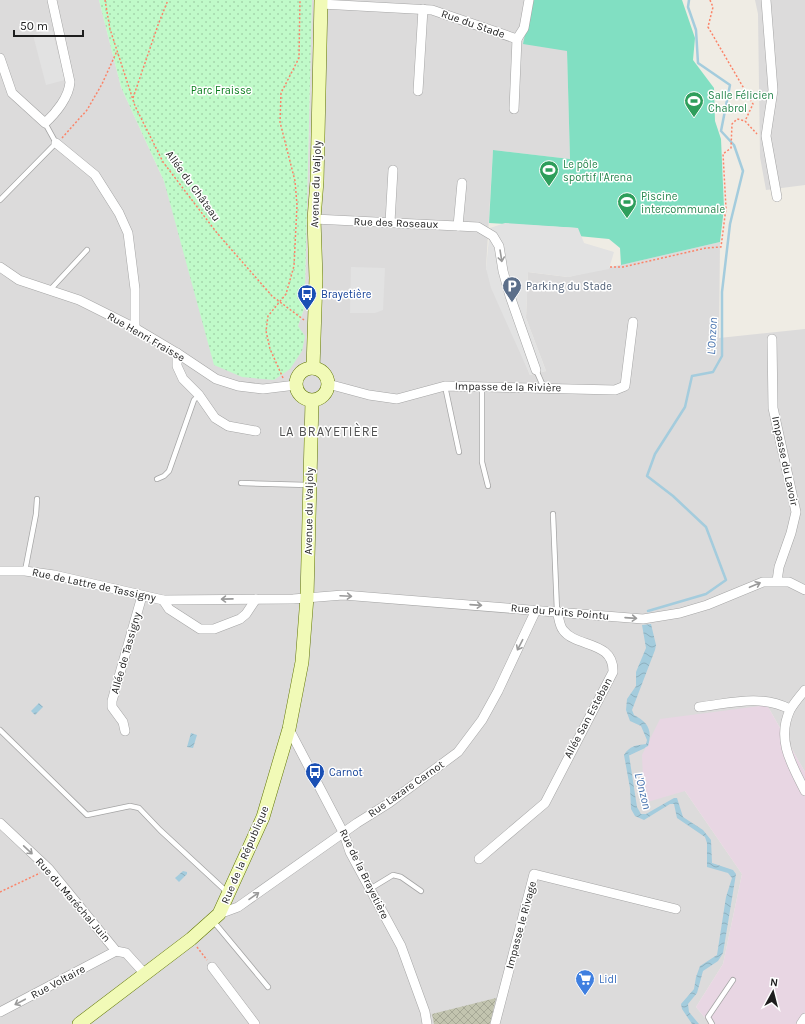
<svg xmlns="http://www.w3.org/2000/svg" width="805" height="1024" viewBox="0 0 805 1024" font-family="Karla,sans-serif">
  <defs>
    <pattern id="construction-cross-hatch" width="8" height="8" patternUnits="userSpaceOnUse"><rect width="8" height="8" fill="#c2c4af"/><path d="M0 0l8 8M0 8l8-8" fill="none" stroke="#a6a896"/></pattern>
    <pattern id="park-dots" width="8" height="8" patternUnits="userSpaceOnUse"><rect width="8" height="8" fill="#c0fac9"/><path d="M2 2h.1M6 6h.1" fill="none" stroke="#a5d6ac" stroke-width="1.8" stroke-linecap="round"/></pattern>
    <pattern id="water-waves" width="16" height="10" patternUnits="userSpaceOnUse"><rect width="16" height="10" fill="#a4ccdd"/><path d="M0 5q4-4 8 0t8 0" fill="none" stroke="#8dafbd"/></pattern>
  </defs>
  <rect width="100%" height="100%" fill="#efece4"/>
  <g fill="#dcdbdb">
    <path d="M0 0H99L121 87 164 181 298 326 304 309 305 286 312 0H532L567 51 570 159 493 150 486 268 530 375 546 371 526 318 528 272 568 277 720 242 719 338 805 329V772L767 705 685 791 742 874 723 964 696 1007 710 1024H0Z"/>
    <path d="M755 0H805V185L766 190 760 157 758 14Z"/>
  </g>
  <path fill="#e8d6e3" d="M767 705 805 772V1024H710L696 1007 723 964 742 874 685 791 644 803 642 755 660 719Z"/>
  <path fill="url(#construction-cross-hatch)" d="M496 998 490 1024H434L432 1014Z"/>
  <path fill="url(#park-dots)" d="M99 0H312L305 286 304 309 298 326 305 336 302 351 290 369 274 380 242 377 214 365 164 181 121 87Z"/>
  <path fill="#81dfc2" d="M532 0H682L695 38 693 60 714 88 715 121 721 139 724 208 720 242 621 265 620 248 609 239 578 236 577 228 489 223 493 150 570 159 567 51 523 44Z"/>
  <g fill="#e2e2e2">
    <path d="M52 30 65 80 46 85 33 35Z"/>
    <path d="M505 223 578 228 584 243 614 252 609 269 568 277 528 272 526 318 546 371 530 375 491 288 486 268 490 228Z"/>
    <path d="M351 267 385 268 383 310 375 313H350Z"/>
  </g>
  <g fill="url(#water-waves)">
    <path d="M651 624 656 645 655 650 632 710 634 715C647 722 653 729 648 746L629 755 637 807 641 814H646L674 798H677L683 817 703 830 711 840 712 863 733 870 736 874 723 953 718 961 703 971 697 993 688 1004 689 1012 699 1024H692L682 1009 681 1004 694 989 696 977 700 966 717 955 726 897 732 878 728 873 707 867V843L705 837 677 818 674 804H670L644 820 635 816 631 809 630 788 624 755C629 746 637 745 646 744L647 740 641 726 630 721 626 710 627 699 636 686V672L646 648 642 625Z"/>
    <path d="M39 703 43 707 35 715 31 711Z"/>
    <path d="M191 733 197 735 193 748 187 747Z"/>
    <path d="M183 871 187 872V874L179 882 175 878Z"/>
  </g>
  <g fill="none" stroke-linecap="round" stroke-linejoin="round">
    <g stroke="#a4ccdd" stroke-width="2.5">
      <path d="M648 611 706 594 726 580 706 527 673 496 647 476 655 454 685 407 692 376 713 372 722 356V292L730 224 743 171 734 145 721 131 730 85 698 63 696 30 688 7 689 0"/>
      <path d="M629 754 644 747"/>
    </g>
    <g stroke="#a5a5a5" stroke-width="6">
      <g id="lane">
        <path d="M0 200 56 143 45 123"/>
        <path d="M49 291 87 250"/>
        <path d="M536 370 544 388"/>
        <path d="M445 386 459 452"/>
        <path d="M482 386V462L488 486"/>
        <path d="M157 479 164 476 169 471 194 400 199 395"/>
        <path d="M241 483 308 485"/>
        <path d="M553 514 557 611"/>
        <path d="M25 571 36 514 37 499"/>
        <path d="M0 730 87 815 130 806 139 808 160 830 227 892"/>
        <path d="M370 889 393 875 401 877 421 891"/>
        <path d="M214 922 268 987"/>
        <path d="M712 1024 708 1017 733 980"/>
      </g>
    </g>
    <g stroke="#a5a5a5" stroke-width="10">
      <g id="street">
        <path d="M766 0 773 90 766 136 777 197"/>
        <path d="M321 4 432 10 517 39 524 28 529 0"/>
        <path d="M0 58 12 93 45 123C56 113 69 97 70 82L52 0"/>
        <path d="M418 91 423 9"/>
        <path d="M514 109 517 39"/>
        <path d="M56 143 95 175 119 213 128 233 135 289V328"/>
        <path d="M314 219 478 227 493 236 499 246 503 271 510 296 536 370"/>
        <path d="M390 222 393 170"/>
        <path d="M458 226 462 183"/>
        <path d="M0 267 19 280 79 300 135 328 177 353 216 379 238 386 263 389 296 385"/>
        <path d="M772 339 773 408 796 512 791 533 779 567 777 581"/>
        <path d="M177 353V366L183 379 199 395 215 418 228 426 256 431"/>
        <path d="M328 384 369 395 397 399 445 386 615 390 625 386 633 322"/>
        <path d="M0 571H25L54 575 163 600 293 599 343 595 643 619 680 613 707 605 763 582H789L805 590"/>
        <path d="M163 600 169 609 200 629H214L240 619 246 614 256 599"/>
        <path d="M805 690C800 696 794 703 790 710 776 740 792 765 805 791"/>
        <path d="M699 707C732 703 759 694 790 709"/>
        <path d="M289 729 344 834 350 852 401 946 425 1012 427 1024"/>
        <path d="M125 731 123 722 112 707V701L142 596"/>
        <path d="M0 823 49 869 116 951 126 953 145 974"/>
        <path d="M479 859 545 803 613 672C614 640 576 648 563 630 559 625 559 617 557 611"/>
        <path d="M219 914 238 907 357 823 389 803 458 752 482 720 498 691 536 610"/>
        <path d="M212 967 255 1024"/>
        <path d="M0 1012 116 951"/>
        <path d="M495 1024 534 874 676 909"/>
        <path d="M801 1024 805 1018"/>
      </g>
    </g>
    <g stroke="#617604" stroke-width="14">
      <g id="secondary">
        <circle cx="312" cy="384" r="16"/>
        <path d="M313 368 316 278 314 219 317 181 321 0"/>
        <path d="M79 1024 191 939 219 914 263 817 289 729 302 662 307 597 312 401"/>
      </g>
    </g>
    <g stroke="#fb8469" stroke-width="1.5" stroke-dasharray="2 2" stroke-linecap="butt">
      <path d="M105 0 110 29 135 106 163 162 217 233 272 296 304 320"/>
      <path d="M710 0 713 7 708 27 753 104 745 121"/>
      <path d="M133 98 158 25 168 0"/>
      <path d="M62 138 87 110 102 84 117 51"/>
      <path d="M610 267H623L706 248 721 247 726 208 723 154 731 148 732 124 737 119 745 121 757 134"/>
      <path d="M283 378 270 349 266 331 268 316 286 294 294 266 297 205 295 181 280 122 281 93 299 58 300 0"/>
      <path d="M0 892 40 873"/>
      <path d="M197 947 207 960"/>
    </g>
    <use href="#lane" stroke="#fff" stroke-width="4.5"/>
    <use href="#street" stroke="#fff" stroke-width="9"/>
    <use href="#secondary" stroke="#f1fab7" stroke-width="13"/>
  </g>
  <defs><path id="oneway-shaft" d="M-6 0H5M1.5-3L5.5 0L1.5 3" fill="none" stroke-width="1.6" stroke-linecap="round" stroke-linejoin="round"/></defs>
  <g stroke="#9a9a9a">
    <use href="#oneway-shaft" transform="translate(501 256) rotate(81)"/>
    <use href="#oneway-shaft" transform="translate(755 585) rotate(-23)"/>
    <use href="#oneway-shaft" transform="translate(346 596) rotate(3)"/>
    <use href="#oneway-shaft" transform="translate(227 599) rotate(179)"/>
    <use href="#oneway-shaft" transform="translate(476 605) rotate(4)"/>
    <use href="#oneway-shaft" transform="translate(631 618) rotate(4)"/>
    <use href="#oneway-shaft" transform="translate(520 645) rotate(117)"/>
    <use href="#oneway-shaft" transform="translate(28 850) rotate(43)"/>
    <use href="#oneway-shaft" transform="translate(254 896) rotate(-35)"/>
    <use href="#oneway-shaft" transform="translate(20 1002) rotate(152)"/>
  </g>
  <defs>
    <g id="stadium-pin" transform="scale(1)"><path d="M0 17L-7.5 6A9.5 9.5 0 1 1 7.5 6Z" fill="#2e9e5b" stroke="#fff"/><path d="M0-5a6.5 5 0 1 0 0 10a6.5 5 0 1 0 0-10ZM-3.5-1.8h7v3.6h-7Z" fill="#fff"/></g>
    <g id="parking-pin" transform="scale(1)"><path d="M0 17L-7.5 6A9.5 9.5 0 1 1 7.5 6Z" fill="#5c6f8a" stroke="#fff"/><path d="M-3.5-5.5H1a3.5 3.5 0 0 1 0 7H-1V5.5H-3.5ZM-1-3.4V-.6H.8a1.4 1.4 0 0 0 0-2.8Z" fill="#fff"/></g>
    <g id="bus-pin" transform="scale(1)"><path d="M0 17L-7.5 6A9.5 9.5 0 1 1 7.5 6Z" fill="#1a4fb4" stroke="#fff"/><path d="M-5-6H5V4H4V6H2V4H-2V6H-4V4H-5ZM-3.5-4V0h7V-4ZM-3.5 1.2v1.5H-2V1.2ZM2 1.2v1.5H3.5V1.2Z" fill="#fff"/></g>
    <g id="supermarket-pin" transform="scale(1)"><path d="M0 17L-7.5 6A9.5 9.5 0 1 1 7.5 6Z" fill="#3f7fe0" stroke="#fff"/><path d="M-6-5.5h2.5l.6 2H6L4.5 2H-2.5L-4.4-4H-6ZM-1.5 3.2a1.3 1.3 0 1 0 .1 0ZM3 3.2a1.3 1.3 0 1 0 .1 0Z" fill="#fff"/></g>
  </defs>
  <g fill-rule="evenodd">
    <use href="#stadium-pin" x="694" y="101"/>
    <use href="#stadium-pin" x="549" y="170"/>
    <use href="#stadium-pin" x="627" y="202"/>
    <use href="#parking-pin" x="512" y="286"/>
    <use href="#bus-pin" x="307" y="294"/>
    <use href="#bus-pin" x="315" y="772"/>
    <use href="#supermarket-pin" x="585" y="979"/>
  </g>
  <g text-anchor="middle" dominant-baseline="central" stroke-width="3" stroke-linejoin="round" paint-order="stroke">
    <g font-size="11" fill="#1e1e1e" stroke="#fff">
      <text transform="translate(473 24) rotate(19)">Rue du Stade</text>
      <text transform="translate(316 184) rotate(-88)">Avenue du Valjoly</text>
      <text transform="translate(193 186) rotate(54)">Allée du Château</text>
      <text transform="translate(396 223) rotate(2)">Rue des Roseaux</text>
      <text transform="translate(146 337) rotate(30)">Rue Henri Fraisse</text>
      <text transform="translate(508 387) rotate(1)">Impasse de la Rivière</text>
      <text transform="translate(785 461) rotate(78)">Impasse du Lavoir</text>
      <text transform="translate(309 511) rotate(-89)">Avenue du Valjoly</text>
      <text transform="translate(94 585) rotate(12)">Rue de Lattre de Tassigny</text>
      <text transform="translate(560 612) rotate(5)">Rue du Puits Pointu</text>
      <text transform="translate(126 653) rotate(-74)">Allée de Tassigny</text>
      <text transform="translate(588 718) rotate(-62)">Allée San Esteban</text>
      <text transform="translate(406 789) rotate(-35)">Rue Lazare Carnot</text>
      <text transform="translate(245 855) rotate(-67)">Rue de la République</text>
      <text transform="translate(364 874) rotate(64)">Rue de la Brayetière</text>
      <text transform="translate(73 900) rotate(49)">Rue du Maréchal Juin</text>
      <text transform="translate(521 925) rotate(-75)">Impasse le Rivage</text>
      <text transform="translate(58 982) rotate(-28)">Rue Voltaire</text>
    </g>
    <g font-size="11" fill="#0a7e1d" stroke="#fff">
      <text x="221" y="90">Parc Fraisse</text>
    </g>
    <g font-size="11" fill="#27864d" stroke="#fff" text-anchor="start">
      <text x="708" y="95">Salle Félicien<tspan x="708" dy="13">Chabrol</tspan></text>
      <text x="563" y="164">Le pôle<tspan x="563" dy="13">sportif l'Arena</tspan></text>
      <text x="641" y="196">Piscine<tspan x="641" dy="13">intercommunale</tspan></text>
    </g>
    <g font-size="11" fill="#4e5e75" stroke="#fff" text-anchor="start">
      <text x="526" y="286">Parking du Stade</text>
    </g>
    <g font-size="11" fill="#164399" stroke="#fff" text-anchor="start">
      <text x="321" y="294">Brayetière</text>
      <text x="329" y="772">Carnot</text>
    </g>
    <g font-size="11" fill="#366cbe" stroke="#fff" text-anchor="start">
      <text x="599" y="979">Lidl</text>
    </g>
    <g font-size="12" font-style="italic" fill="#4974af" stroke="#fff">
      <text transform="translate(712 336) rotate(-87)">L'Onzon</text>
      <text transform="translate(643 791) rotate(76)">L'Onzon</text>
    </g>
    <g font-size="13" letter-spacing="1" fill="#515151" stroke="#fff">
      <text x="329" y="431">LA BRAYETIÈRE</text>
    </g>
  </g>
  <g transform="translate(773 992) rotate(7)" stroke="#ffffff" stroke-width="3" paint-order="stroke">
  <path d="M0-3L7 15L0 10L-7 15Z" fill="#1e1e1e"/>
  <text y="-6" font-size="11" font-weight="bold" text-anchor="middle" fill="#1e1e1e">N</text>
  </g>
  <path d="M14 30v6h69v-6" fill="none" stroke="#1e1e1e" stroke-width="2"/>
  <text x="20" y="30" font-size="12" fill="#1e1e1e" stroke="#ffffff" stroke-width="3" paint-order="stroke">50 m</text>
</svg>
